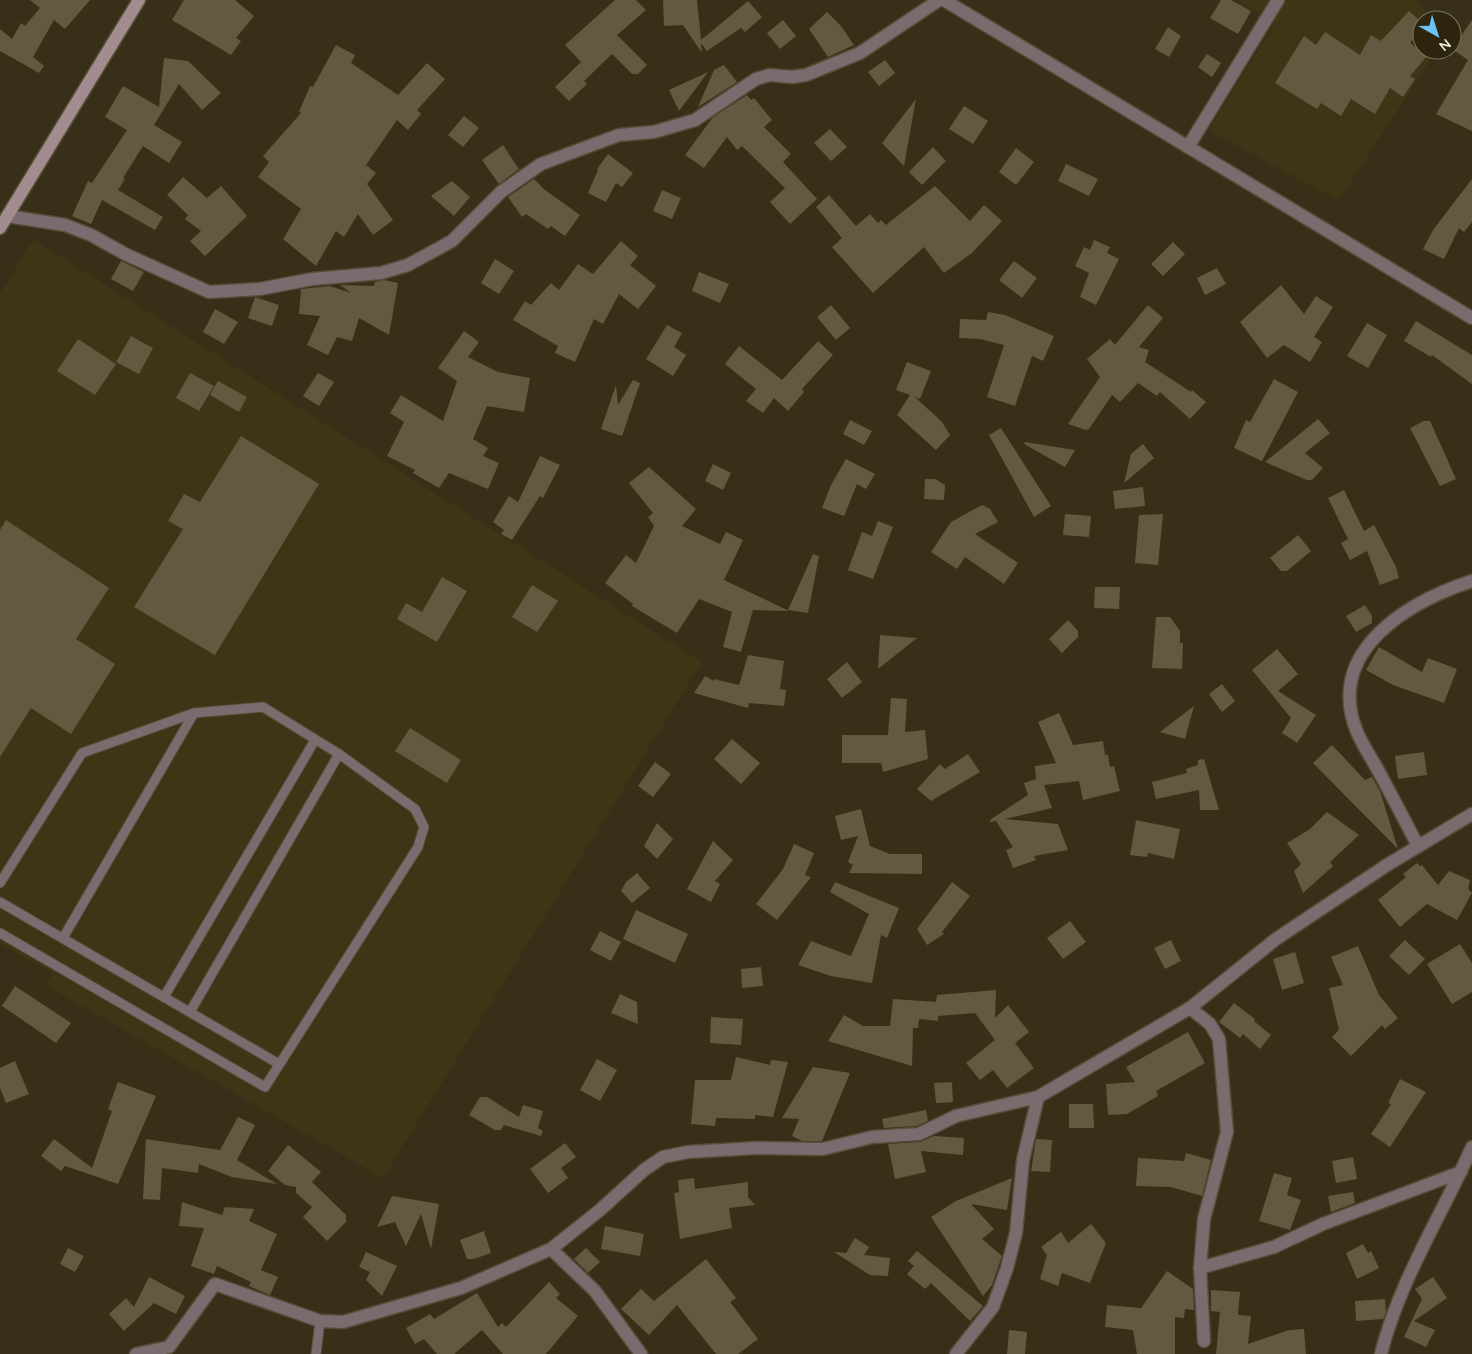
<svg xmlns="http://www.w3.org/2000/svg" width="1472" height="1354" viewBox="0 0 1472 1354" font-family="Quicksand,sans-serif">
  <rect width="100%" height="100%" fill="#372f18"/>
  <g fill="#3f3415">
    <path d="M1236 0H1414L1437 20H1422V50H1437L1339 200 1208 131 1275 23Z"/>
    <path d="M33 239 702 662 383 1178 45 985 53 974 0 944V294Z"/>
  </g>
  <g fill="#625940">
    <path d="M30 0H90L65 29 54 20 33 57 44 66 39 73 0 51V29L12 39 21 23 25 26 40 8Z"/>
    <path d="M184 0H235L254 16 236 38 241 41 231 55 172 20Z"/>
    <path d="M615 0H636L646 10 617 35 647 65 638 74H632L612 54 584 81 587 84 569 101 555 87 581 62 565 45Z"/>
    <path d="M663 0H697L701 40 748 1 762 17 745 32 741 28 707 51 701 43 702 53 683 25 664 26Z"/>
    <path d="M1221 0H1231L1251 11 1238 34 1210 18Z"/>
    <path d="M1409 11 1422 23V30L1410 43 1427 56 1410 76 1415 79 1403 97 1390 88 1375 114 1351 99 1341 116 1321 103 1317 109 1275 83 1304 36 1316 45 1325 32 1360 55 1371 35 1381 41Z"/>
    <path d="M827 12 841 26 854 45 828 57 809 29Z"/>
    <path d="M783 20 796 36 780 49 767 33Z"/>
    <path d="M1472 20V131L1436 114 1468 60 1452 49Z"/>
    <path d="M1168 27 1181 36 1169 57 1155 49Z"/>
    <path d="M336 45 355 55 351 63 398 95 427 63 445 79 417 110 421 114 408 130 397 120 366 165 376 173 367 184 393 220 373 235 358 214 344 237 336 231 316 266 283 239 301 209 258 177 269 162 263 156 301 113 299 112 310 86 313 87Z"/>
    <path d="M1207 54 1221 63 1212 77 1198 67Z"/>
    <path d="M164 58 188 61 221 93 202 110 179 84 154 125 182 142 169 163 143 146 123 178 125 179 118 190 163 217 155 230 102 200 91 224 72 216 88 181 92 183 127 130 105 117 123 86 159 107Z"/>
    <path d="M885 60 895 73 879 86 868 72Z"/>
    <path d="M724 65 737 82 698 107 714 70Z"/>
    <path d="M708 72 679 111 669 90Z"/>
    <path d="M747 95 751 100 754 98 772 120 764 127 791 154 783 162 817 199 790 224 770 202 785 188 742 146 737 150 727 137 704 168 685 155 713 117Z"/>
    <path d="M916 99 904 166 882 143Z"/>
    <path d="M964 106 988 121 973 144 949 129Z"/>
    <path d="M464 116 479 128 463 147 448 135Z"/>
    <path d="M830 129 847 147 831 161 814 143Z"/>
    <path d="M503 145 519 169 499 184 482 160Z"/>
    <path d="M933 147 946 161 922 185 909 172Z"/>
    <path d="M1016 148 1034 162 1016 185 999 172Z"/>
    <path d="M608 154 633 173 622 187 616 183 606 202 588 193 598 170 597 169Z"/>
    <path d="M1066 164 1098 179 1089 196 1058 181Z"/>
    <path d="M183 177 207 198 221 186 247 216 205 256 190 241 201 231 185 219 188 215 167 195Z"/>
    <path d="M534 179 545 190 580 215 565 236 551 226 548 229 526 214 522 217 508 197Z"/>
    <path d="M1472 179V222L1464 232 1459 228 1444 259 1423 249 1433 230Z"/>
    <path d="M452 181 470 197 454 216 431 196Z"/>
    <path d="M935 186 970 221 984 205 1002 221 972 253 944 273 924 247 873 293 832 247 842 238 816 207 829 195 856 226 870 214 878 223 881 220 886 225Z"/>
    <path d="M662 190 681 198 672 219 653 211Z"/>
    <path d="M1094 240 1110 247 1107 253 1119 259 1096 305 1080 297 1089 273 1075 266 1084 247 1090 250Z"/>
    <path d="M621 241 638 256 630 265 656 286 638 309 619 294 603 324 594 319 575 362 555 353 558 346 513 320 525 301 531 305 551 283 559 290 578 264 593 274Z"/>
    <path d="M1173 242 1185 254 1163 276 1151 264Z"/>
    <path d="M495 259 514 271 499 294 481 283Z"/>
    <path d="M121 261 144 272 133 291 111 279Z"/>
    <path d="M1014 261 1037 278 1022 298 999 280Z"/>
    <path d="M1217 268 1226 284 1205 295 1197 278Z"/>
    <path d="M699 272 729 284 720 303 692 291Z"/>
    <path d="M384 280 398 283 389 335 359 318 352 341 337 337 328 355 307 345 320 316 299 314 301 289 330 286 351 293 340 285 374 286 375 282Z"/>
    <path d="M1281 285 1304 314 1316 296 1333 307 1314 337 1322 342 1310 362 1284 345 1267 358 1240 322Z"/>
    <path d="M255 297 279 305 272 326 248 318Z"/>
    <path d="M831 305 850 328 836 340 817 317Z"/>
    <path d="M1148 305 1163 318 1139 347 1149 350 1145 362 1191 392 1192 390 1206 402 1190 419 1160 392 1157 396 1138 383 1120 402 1112 395 1089 429 1086 430 1068 424 1100 377 1087 359 1110 339 1115 345Z"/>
    <path d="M215 309 238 322 224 344 203 332Z"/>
    <path d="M988 312 1005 315 1054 336 1043 361 1032 356 1015 406 987 397 1004 345 980 339 959 338 960 319 986 320Z"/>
    <path d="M1416 321 1472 355V384L1432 355 1431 357 1404 341Z"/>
    <path d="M1367 323 1387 335 1368 368 1347 356Z"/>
    <path d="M667 325 682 333 674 347 686 355 673 376 646 359Z"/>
    <path d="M464 331 479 342 468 357 498 372 530 378 524 412 487 406 473 439 488 448 483 456 499 463 488 489 449 473 439 488 413 473 415 470 387 456 404 422 390 413 401 395 443 421 457 381 438 368Z"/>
    <path d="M131 336 153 348 139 374 116 362Z"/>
    <path d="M78 339 116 364 95 395 57 371Z"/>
    <path d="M818 341 833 355 802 389 804 392 788 411 774 398 763 413 746 401 756 389 725 364 739 346 782 380Z"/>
    <path d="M907 362 931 371 920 399 915 397 942 422 950 435 936 450 897 415 910 395 896 390Z"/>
    <path d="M190 373 214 386 199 411 176 398Z"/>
    <path d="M318 373 334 382 319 406 303 396Z"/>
    <path d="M1274 379 1298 392 1262 461 1234 448 1246 420 1250 422Z"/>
    <path d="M633 380 640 383 622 436 601 429 616 385 618 405Z"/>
    <path d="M218 381 247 397 239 412 210 395Z"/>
    <path d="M1318 419 1330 433 1305 453 1323 468 1312 480H1307L1265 462Z"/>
    <path d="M850 420 872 431 864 445 843 434Z"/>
    <path d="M1424 421H1430L1456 479 1440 486 1410 428Z"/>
    <path d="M1001 428 1051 506 1034 517 989 435Z"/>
    <path d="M241 436 319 484 215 655 134 607 183 529 168 521 184 494 200 502Z"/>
    <path d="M1025 442 1075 450 1065 467 1024 444Z"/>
    <path d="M1143 444 1154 458 1124 483 1131 454Z"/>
    <path d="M540 456 560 465 543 498 540 496 512 540 501 534 504 530 493 522 509 496 518 502Z"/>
    <path d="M846 459 875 474 866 489 857 484 844 516 822 508 831 485Z"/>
    <path d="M713 464 731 473 723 490 705 481Z"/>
    <path d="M649 467 696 509 682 526 720 544 726 532 743 540 724 580 789 611 753 610 741 652 723 647 732 612 699 599 677 633 632 606 633 604 605 583 626 555 636 563 654 526 648 517 653 513 629 483Z"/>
    <path d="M925 479H935L945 485 944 500 924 499Z"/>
    <path d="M1143 487 1145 506 1115 509 1113 491Z"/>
    <path d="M1344 490 1364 531 1374 525 1396 567 1399 578 1380 585 1367 551 1350 560 1341 543 1348 539 1328 498Z"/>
    <path d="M982 505 990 509 998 522 975 534 1018 563 1004 584 965 557 957 569 931 552 951 522Z"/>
    <path d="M1065 514 1091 516 1089 537 1063 535Z"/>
    <path d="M1163 514 1158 565 1135 563 1139 515Z"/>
    <path d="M6 520 109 588 76 639 115 664 71 734 31 708 0 757V530Z"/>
    <path d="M878 521 893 527 873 579 848 570 862 532 872 536Z"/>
    <path d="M1298 535 1311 551 1287 571H1281L1270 558Z"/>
    <path d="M813 554 819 556 808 613 788 610Z"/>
    <path d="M442 577 467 591 437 642 397 619 406 603 422 612Z"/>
    <path d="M532 585 558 601 537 632 512 617Z"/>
    <path d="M1095 587H1120L1119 609 1094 608Z"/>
    <path d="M1365 605 1372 616V623L1356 632 1346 616Z"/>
    <path d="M1156 617H1170L1180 631V643H1183L1182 669 1152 668Z"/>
    <path d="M1068 620 1078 631V637L1062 653 1049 639Z"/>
    <path d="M880 635 917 638 878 669Z"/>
    <path d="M1379 647 1422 672 1428 658 1457 669 1444 703 1393 685 1366 670Z"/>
    <path d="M1277 649 1298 674 1278 691 1316 715 1297 743 1282 733 1291 718 1252 670Z"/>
    <path d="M748 655 784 661 780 689 786 690 784 706 749 703 748 708 694 693 705 676 714 681V679L739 685Z"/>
    <path d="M847 662 862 682 842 698 827 679Z"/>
    <path d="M1222 684 1235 701 1222 712 1209 694Z"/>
    <path d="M891 698 907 699 905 732 925 730 928 759 883 772 881 763H842V735H888Z"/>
    <path d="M1194 706 1185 739 1160 732Z"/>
    <path d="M1059 713 1073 745 1103 741 1105 755H1108L1110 767 1114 766 1120 791 1083 800 1079 781 1044 785 1052 808 1005 819 1058 824 1068 850 1034 856 1036 860 1013 868 1006 850 1013 847 996 821 990 822V820L1028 795 1024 783 1036 779 1035 766 1056 763 1038 722Z"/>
    <path d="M410 728 461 760 447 783 395 751Z"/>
    <path d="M732 739 760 763 741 784 714 759Z"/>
    <path d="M1332 745 1365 780 1372 777 1380 791 1398 849 1313 763Z"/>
    <path d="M1424 752 1427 775 1398 779 1395 756Z"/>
    <path d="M968 754 980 772 931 801 917 789 940 764 945 769Z"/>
    <path d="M1204 759 1219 810H1200L1199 790 1156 799 1152 782 1187 773 1186 769 1198 765V760Z"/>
    <path d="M655 762 671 774 653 797 638 786Z"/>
    <path d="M861 809 870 846 890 854H922V874L849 873 853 865 848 862 858 836 841 840 835 816Z"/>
    <path d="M1327 812 1359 835 1330 862 1333 866 1303 893 1294 871 1301 864 1287 843 1310 829Z"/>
    <path d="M1136 820 1180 829 1174 859 1148 853 1147 857 1130 855Z"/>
    <path d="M657 823 673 839 657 859 644 846Z"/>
    <path d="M713 841 733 860 715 881 720 884 711 902 687 889Z"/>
    <path d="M794 844 814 853 805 875 811 877 777 920 756 904 783 869Z"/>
    <path d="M1417 863 1420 866 1422 865 1438 885 1449 871 1470 880 1468 889 1472 893 1457 920 1427 904 1400 927 1378 900 1406 877 1403 874Z"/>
    <path d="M637 873 650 888 632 903 621 891 626 882Z"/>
    <path d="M835 882 899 908 887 938 881 935 872 983 831 976 798 965 811 941 851 956 869 914 830 892Z"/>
    <path d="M952 882 970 896 942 932 944 934 927 945 917 929Z"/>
    <path d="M636 910 688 934 675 963 623 939Z"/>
    <path d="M1070 921 1086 942 1063 959 1047 938Z"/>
    <path d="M600 931 621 942 611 961 590 950Z"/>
    <path d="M1171 940 1181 961 1165 969 1154 948Z"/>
    <path d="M1405 940 1425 959 1409 975 1389 956Z"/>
    <path d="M1460 944 1472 963V992L1452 1004 1427 964Z"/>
    <path d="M1358 946 1379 995 1398 1018 1385 1029 1382 1025 1351 1056 1332 1037 1339 1030 1329 988 1343 985 1331 957Z"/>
    <path d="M1295 952 1304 983 1282 990 1273 959Z"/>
    <path d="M761 967 763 986 742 988 741 969Z"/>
    <path d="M15 986 71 1023 56 1043 2 1006Z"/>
    <path d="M996 990 995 1018 1008 1005 1029 1032 1015 1043 1034 1068 1007 1088 993 1070 980 1080 966 1063 995 1040 975 1013 938 1016V1021L919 1019 918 1028H913L912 1066 828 1041 844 1015 863 1026H890L893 999 936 1002 937 995Z"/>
    <path d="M620 994 637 1002 638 1024 611 1013Z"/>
    <path d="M1234 1003 1255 1019 1254 1021 1271 1035 1260 1049 1243 1034 1240 1038 1219 1022Z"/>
    <path d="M711 1017 743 1019 741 1045 710 1043Z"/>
    <path d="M1188 1032 1205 1063 1156 1091 1158 1096 1127 1114 1108 1115 1106 1084 1135 1082 1126 1067Z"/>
    <path d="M736 1057 770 1065 771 1060 788 1062 773 1117 755 1115V1119L716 1118 715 1126 691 1124 695 1080H731Z"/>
    <path d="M597 1059 617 1070 600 1101 580 1090Z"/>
    <path d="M15 1061 29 1094 6 1103 0 1088V1068Z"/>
    <path d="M813 1067 850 1073 822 1141H802L792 1136 799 1119 782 1118Z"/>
    <path d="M1400 1079 1426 1092 1390 1147 1371 1134 1391 1104 1388 1103Z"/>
    <path d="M118 1082 156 1096 118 1184 65 1166 61 1171 41 1156 54 1139 92 1168 112 1111 108 1109Z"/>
    <path d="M952 1082 953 1102 936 1103 934 1083Z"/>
    <path d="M480 1097H487L519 1117 523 1105 543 1111 538 1128 543 1131 541 1136 504 1125 501 1130H495L469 1115Z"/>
    <path d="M1069 1104H1093L1094 1128H1069Z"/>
    <path d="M926 1110 928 1121 917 1126 884 1128 882 1119Z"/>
    <path d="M238 1117 255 1125 237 1160 277 1184 232 1177 199 1164 198 1173 162 1168 160 1200 143 1199 146 1139 220 1150Z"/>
    <path d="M934 1136 964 1138 963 1155 921 1151 926 1172 895 1179 888 1144 920 1142Z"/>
    <path d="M1036 1139 1052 1140 1050 1172 1031 1171Z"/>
    <path d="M565 1143 576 1157 561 1168 568 1178 548 1193 530 1169Z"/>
    <path d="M288 1145 321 1172 312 1182 346 1215V1222L327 1241 303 1217 312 1207 296 1193V1187L285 1185 268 1171Z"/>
    <path d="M1186 1153 1211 1160 1202 1196 1171 1187 1136 1186 1138 1158 1184 1161Z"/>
    <path d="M1353 1157 1357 1179 1336 1183 1332 1161Z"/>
    <path d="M1274 1173 1292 1178 1287 1195 1301 1200 1290 1230 1259 1221Z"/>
    <path d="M694 1178 695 1189 748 1182V1197L755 1205 729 1208 732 1228 680 1239 674 1193 679 1192 678 1180Z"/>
    <path d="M1012 1178 1007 1210 971 1204 994 1229 982 1239 1002 1256 992 1285 983 1296 931 1217 956 1201Z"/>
    <path d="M1353 1192 1355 1203 1331 1212 1328 1196Z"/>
    <path d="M392 1196 439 1204 431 1249 421 1214 406 1246 395 1222 377 1227Z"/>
    <path d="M182 1202 222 1215 225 1207 254 1209 249 1221 277 1234 261 1270 278 1277 270 1295 249 1286 251 1282 217 1266 214 1274 191 1266 204 1228 179 1226Z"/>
    <path d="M1091 1224 1106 1243 1090 1283 1062 1273 1058 1286 1040 1279 1047 1255 1041 1247 1061 1232 1068 1243Z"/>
    <path d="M605 1226 644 1234 640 1256 601 1249Z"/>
    <path d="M484 1231 491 1253 474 1259H467L460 1240Z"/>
    <path d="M855 1238 869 1247 864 1255 890 1258 888 1276 870 1275 834 1252 846 1253Z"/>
    <path d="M1363 1244 1368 1253 1371 1251 1379 1268 1357 1279 1346 1253Z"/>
    <path d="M68 1248 84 1256 75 1272 60 1264Z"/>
    <path d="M586 1248 600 1262 588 1273 574 1259Z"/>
    <path d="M917 1251 983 1306 970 1321 931 1283 925 1289 907 1274 914 1266 908 1261Z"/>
    <path d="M366 1252 397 1266 382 1296 366 1280 370 1272 359 1267Z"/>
    <path d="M706 1259 736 1298 730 1302 758 1339 738 1354H716L677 1305 649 1335 621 1309 641 1289 654 1301Z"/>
    <path d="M1167 1271 1193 1289 1194 1310 1185 1309 1184 1318 1175 1317V1354H1137L1133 1330 1105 1327 1107 1305 1141 1308Z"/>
    <path d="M149 1277 185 1296 176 1314 154 1303 124 1331 109 1314 126 1298 134 1307Z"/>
    <path d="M1433 1277 1447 1298 1414 1321 1435 1330 1426 1347 1404 1337 1422 1299 1415 1289Z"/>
    <path d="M549 1282 560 1294 556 1298 578 1316 546 1354H503L482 1330 454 1354H437L424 1339 415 1344 406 1328 430 1314 434 1319 477 1293 498 1327 502 1323 506 1327Z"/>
    <path d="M1211 1290 1240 1292 1238 1315 1251 1316 1248 1344 1289 1330 1304 1329 1306 1354H1216L1220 1312 1211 1311Z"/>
    <path d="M1385 1299 1386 1312 1383 1319 1356 1321 1355 1301Z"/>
    <path d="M1009 1330 1027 1332 1025 1354H1007Z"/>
  </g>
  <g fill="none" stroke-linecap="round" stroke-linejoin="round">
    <g stroke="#554d38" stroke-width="11">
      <g id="lane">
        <path d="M0 883 82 753 194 713 263 707 339 754 415 809 424 827 418 847 265 1087 0 933"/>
        <path d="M0 902 279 1064"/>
        <path d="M63 938 194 713"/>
        <path d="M164 997 315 740"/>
        <path d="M190 1012 339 754"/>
        <path d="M316 1354 320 1321"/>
      </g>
    </g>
    <g stroke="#554d38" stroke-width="15">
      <g id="street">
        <path d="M944 0 1472 318"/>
        <path d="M1188 147 1278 0"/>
        <path d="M7 216 65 225 91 235 127 255 209 292 260 289 312 279 381 273 408 265 452 241 501 192 541 164 619 135 654 132 695 120 756 79 770 75 792 77 806 75 860 53 939 0"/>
        <path d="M1418 846C1405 821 1392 796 1379 772 1372 759 1363 746 1357 732 1324 651 1408 602 1472 581"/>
        <path d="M1190 1008 1210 1024 1219 1039 1227 1132 1204 1219 1200 1268 1204 1341"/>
        <path d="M551 1249 595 1291 641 1354"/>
        <path d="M1200 1268 1274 1247 1323 1224 1461 1172"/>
        <path d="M136 1354 169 1347 215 1284 320 1321 343 1322 461 1288 551 1249 600 1210 644 1170 663 1157 688 1152 756 1148 823 1149 872 1137 919 1134 956 1116 1038 1097 1190 1008 1276 939 1387 865 1472 814"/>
        <path d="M956 1354 993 1307 1007 1268 1016 1233 1023 1160 1038 1097"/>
        <path d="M1381 1354C1399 1281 1442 1215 1472 1147"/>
      </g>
    </g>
    <g stroke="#554d38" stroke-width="15">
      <path id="secondary" d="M0 228 139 0"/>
    </g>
    <use href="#lane" stroke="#796b6e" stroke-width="9"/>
    <use href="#street" stroke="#796b6e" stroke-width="12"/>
    <use href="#secondary" stroke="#a28c90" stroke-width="12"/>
  </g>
  <g transform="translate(1437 35) rotate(141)"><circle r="24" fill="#2d250e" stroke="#7b7461"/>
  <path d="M0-4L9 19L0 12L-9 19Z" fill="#6ec2f3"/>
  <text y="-8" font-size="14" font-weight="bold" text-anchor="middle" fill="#f0ebdd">N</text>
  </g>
</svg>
